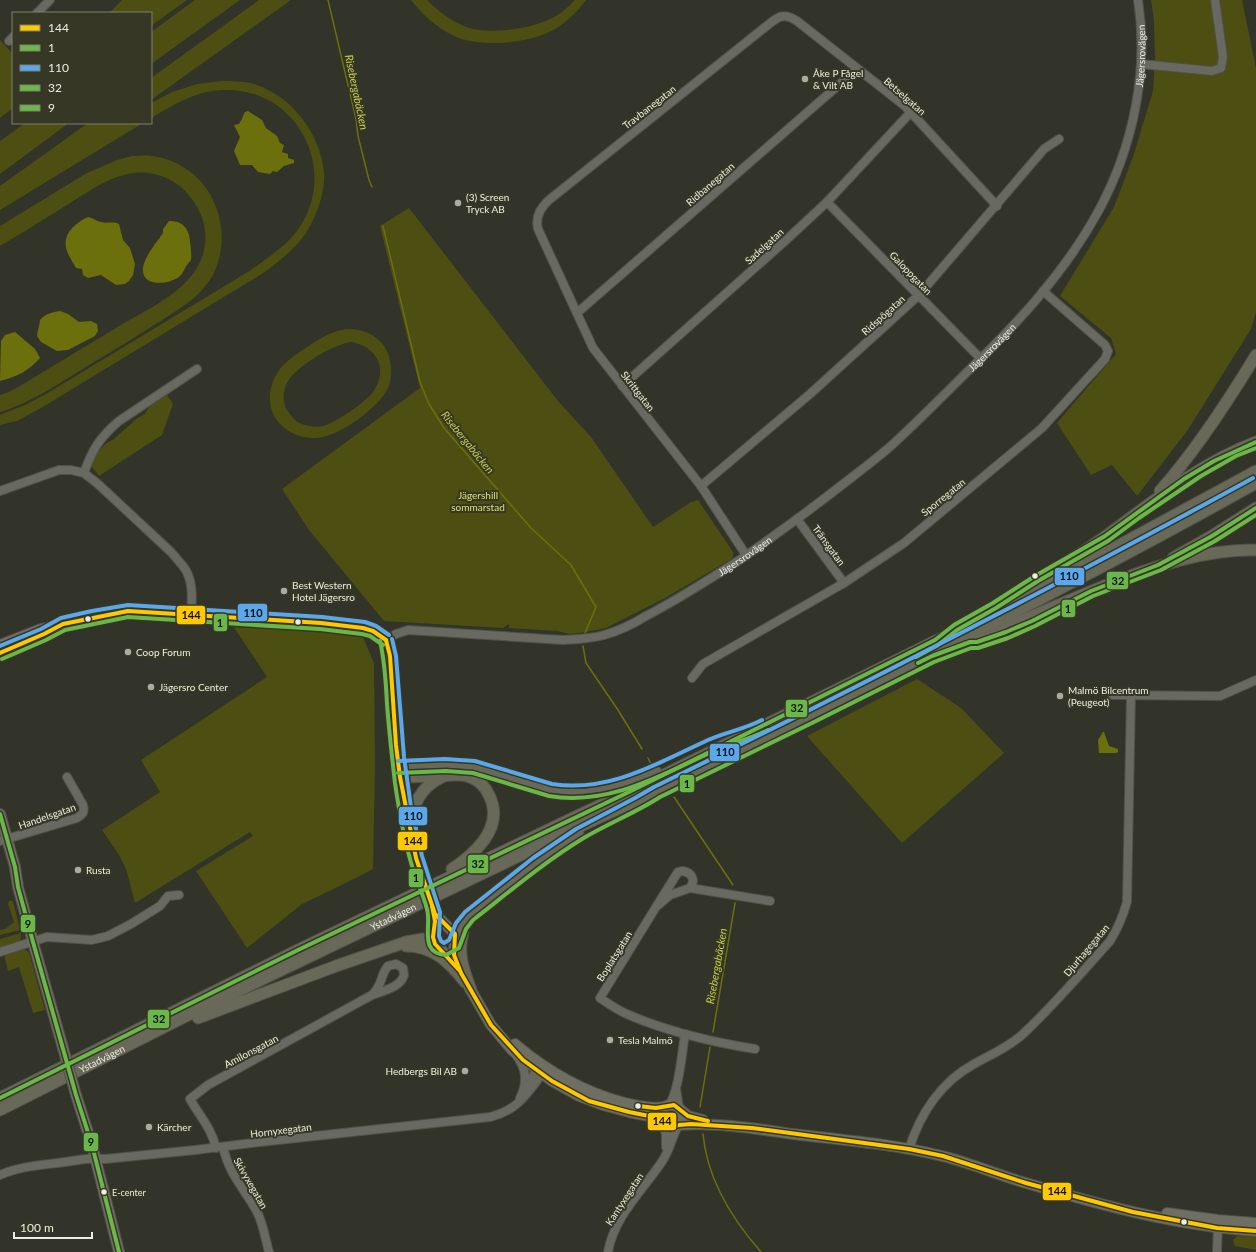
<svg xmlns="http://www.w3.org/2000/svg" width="1256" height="1252" viewBox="0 0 1256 1252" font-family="Lato,sans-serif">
  <rect width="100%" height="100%" fill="#323329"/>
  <g fill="#4c4f11" fill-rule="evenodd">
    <path d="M122 0H187L151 26V13H109Z"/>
    <path d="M195 0H240L151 64V32Z"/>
    <path d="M259 0H291L151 100V78Z"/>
    <path d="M411 0H427C438 11 450 20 464 26 488 36 532 29 554 17 562 13 569 6 575 0H586C578 11 567 22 555 29 531 43 488 47 462 39 443 33 423 16 411 0Z"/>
    <path d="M1151 0H1242L1256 68V312L1251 329 1187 431 1137 496 1112 465 1091 475 1057 423 1116 354 1111 338 1060 296 1114 207 1133 157 1153 91 1155 58 1154 21Z"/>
    <path d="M0 40 13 54V108L0 118Z"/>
    <path d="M221 81C232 81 244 81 254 84 292 96 320 133 324 172 326 192 315 221 303 237 293 251 279 261 265 272L41 408 17 421 0 425V415L25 405 46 394 251 270C267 258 285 247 297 231 340 172 299 90 227 90 199 89 175 104 151 118V103L172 92 197 84Z"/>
    <path d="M25 123H69L0 174V141Z"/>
    <path d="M88 123H143L0 210V186Z"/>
    <path d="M132 156C138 156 145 155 151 156 174 158 198 173 210 194 224 219 226 248 213 275 208 283 201 292 194 298 183 307 170 315 159 322 137 336 116 349 94 362 64 380 34 402 0 412V395L9 392 20 386C52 367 84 347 116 328 142 312 173 299 192 275 206 258 209 234 201 215 186 179 150 163 114 178 96 185 79 198 62 208 41 221 21 234 0 246V226L87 173 117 160Z"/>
    <path d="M409 208 558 401 591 437 653 527 691 502 698 500 733 552V558L665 598 606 628 580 633 570 634 557 631 509 628V624L503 628 384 621 309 530 282 489 420 388 380 226Z"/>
    <path d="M346 329C371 329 389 341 391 368 391 374 391 380 389 386 381 406 339 437 317 438 277 439 256 402 280 369 287 359 319 338 332 333 336 331 341 330 346 329ZM352 342C377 347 389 369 373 392 367 401 334 424 323 426 317 427 311 427 305 425 296 423 292 417 287 410 282 402 283 389 288 381 298 365 334 344 352 342Z"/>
    <path d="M167 395 173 404 162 435 99 476 89 463 105 444 114 439 136 419 145 414 149 407Z"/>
    <path d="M231 623 362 635 374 663 375 765 373 869 344 884 302 904 247 948 196 871 253 836 250 832 135 903 126 869 119 855 102 830 160 792 141 760 267 677Z"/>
    <path d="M917 679 961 708 1004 753 902 843 807 736Z"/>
    <path d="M9 901H13L20 930 0 935V930L5 929 14 922 8 904Z"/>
    <path d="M21 933 20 942 0 948V939Z"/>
    <path d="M24 949 29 952 45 1010 33 1013 19 967 8 971 5 959V955Z"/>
    <path d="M1237 1236 1256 1237V1250L1235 1246 1233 1240Z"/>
  </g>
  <g fill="#6c700c">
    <path d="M248 111 262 120 266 128 277 136 280 143 284 145 282 152 288 154V158L294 160V163L284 166 277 172 273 171 270 174 258 172 252 165H240L234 151 240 137 234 125 239 124C242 120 243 115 245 112Z"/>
    <path d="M88 217C93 218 96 221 101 222 107 224 113 221 119 224L123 240 130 248 135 264 133 275 129 281 125 284 116 285 101 275 88 278 83 275 82 269 76 268C73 262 69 257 67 251 61 235 75 223 88 217Z"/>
    <path d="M169 221C180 221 186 225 189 235 190 240 192 255 191 260 190 262 188 263 187 265 184 269 183 274 179 277 168 285 141 287 143 268 144 257 157 242 163 233V229Z"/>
    <path d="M60 311 68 314 79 322 91 321 97 324 98 331 95 336 68 350 57 351 41 342 37 336C37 331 40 325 40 320 45 314 52 312 60 311Z"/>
    <path d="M15 332 35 349 40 358C27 372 18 376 0 381L1 341 5 335Z"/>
    <path d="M1103 732H1104L1109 746 1118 749V752L1116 753H1099L1098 740Z"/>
  </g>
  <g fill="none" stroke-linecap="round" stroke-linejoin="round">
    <g stroke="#6c700c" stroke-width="1.5">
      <path d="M328 0 356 119 358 136 369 180 372 187"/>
      <path d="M383 226 420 382 429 404 444 428 531 528 571 565 596 607 585 633"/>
      <path d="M583 646 586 663 618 710 642 749"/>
      <path d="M648 758 651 764"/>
      <path d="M674 797 733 885"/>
      <path d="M713 1032 735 903"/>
      <path d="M700 1107 710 1047"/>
      <path d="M703 1134C707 1179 732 1219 761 1252"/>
    </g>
    <g stroke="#505148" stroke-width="10">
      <g id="minor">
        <path d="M37 13 50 0"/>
        <path d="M9 41 13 37"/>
        <path d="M1141 64 1212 71 1221 68 1223 57 1215 0"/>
        <path d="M827 202 981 359"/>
        <path d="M577 313 857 69"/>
        <path d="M622 386 785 241 827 202 911 112"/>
        <path d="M84 473C92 450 100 437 119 421L197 369"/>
        <path d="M701 486 810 394 919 295 1044 149 1059 139"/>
        <path d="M0 491 59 470H71L84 473 98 484 171 552 183 566C194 580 192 599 191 616"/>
        <path d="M797 519 844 583"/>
        <path d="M746 555 701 486 593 348 538 229C535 217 540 208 549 200L764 28C777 18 782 11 797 21L905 106 997 206"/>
        <path id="s1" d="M386 640 396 634 408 630 563 640C577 639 591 639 604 635 619 631 633 624 646 616 679 599 710 579 741 559 774 536 806 513 838 488 856 474 875 460 892 445 917 422 941 398 965 374 1016 325 1065 273 1099 210 1133 147 1149 71 1138 0"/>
        <path d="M692 678 703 664 844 583 904 543 1042 428 1105 359 1108 351 1105 345 1043 291"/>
        <path d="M1112 695 1220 696 1256 680"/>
        <path d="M0 841 77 818C83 814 85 812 83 805L67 777"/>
        <path d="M690 888 770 901"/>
        <path d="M656 907 678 872 683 871C692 873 696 880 690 888L670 895 656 907 600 998C609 1004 619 1011 629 1015 669 1032 712 1042 755 1049"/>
        <path d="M0 952 47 937 92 940 108 936 131 924 160 906 168 896 179 895"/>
        <path d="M516 1055C527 1069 528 1083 520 1098"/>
        <path d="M525 1087 541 1065"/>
        <path d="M676 1089 679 1108"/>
        <path d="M668 1106C679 1094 682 1051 685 1034"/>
        <path d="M662 1123 666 1134V1147"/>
        <path d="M223 1147C229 1174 243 1187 256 1210 263 1222 265 1238 269 1252"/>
        <path d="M216 1148C212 1129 199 1115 190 1099L208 1085 372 995C383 991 401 987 404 975L403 968 396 964 388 966C380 975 383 985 372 995"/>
        <path d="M909 1149C920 1114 941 1082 974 1064 990 1055 1009 1047 1023 1034 1054 1005 1082 972 1110 941 1118 928 1123 916 1127 902L1131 695"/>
        <path d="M0 1175C20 1166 43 1165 65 1162 79 1160 91 1157 105 1159L195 1150 269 1141 490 1117C519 1110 528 1092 545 1070"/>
        <path d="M608 1252C614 1216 644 1189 663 1160 670 1149 672 1137 678 1126"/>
        <path d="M1217 1252 1218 1223"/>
      </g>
    </g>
    <g stroke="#505148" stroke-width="12">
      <g id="major">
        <path d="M0 645 41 629 93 617 128 611 149 612 196 616 324 624 363 628 373 631 386 640 390 656 396 745 400 777 416 858 422 876"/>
        <path d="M0 653 40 636"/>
        <path d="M0 814 15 867 18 887 33 942 63 1048"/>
        <path d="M434 913 435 924 434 941 450 960"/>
        <path d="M435 914 455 934 454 955 461 973 491 1025 512 1050 552 1081 579 1096 603 1105 629 1112 654 1117 661 1120"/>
        <path d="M515 1044C548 1072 583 1092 625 1103 639 1106 651 1109 665 1107"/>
        <path d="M76 1095 92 1145 119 1252"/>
        <circle cx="671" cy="1116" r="11"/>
        <path d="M681 1110 688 1116 703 1120"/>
        <path d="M679 1125C714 1122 758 1129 793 1134 843 1140 894 1144 942 1156 971 1163 998 1175 1026 1183 1101 1205 1177 1226 1256 1231"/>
        <path d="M1167 1213 1218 1220 1256 1223"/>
      </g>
    </g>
    <g stroke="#505148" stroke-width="13">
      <g id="highway">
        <path d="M1160 491C1197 449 1227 403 1256 355"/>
        <path d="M1173 558 1212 536 1256 508"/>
        <path d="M1023 588C1051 572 1079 555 1106 536 1154 501 1200 463 1256 442"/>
        <path d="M983 637C1025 619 1067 601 1109 584 1156 566 1205 549 1256 550"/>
        <path d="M398 767C423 766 449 763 474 767 491 771 507 778 523 783 577 798 605 793 656 772"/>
        <path d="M400 777C414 777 428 776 442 776 450 775 459 774 467 776 477 779 485 786 489 795 505 827 476 853 452 869"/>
        <path d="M409 826C414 804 420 787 442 777"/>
        <path d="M463 933C457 954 464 971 471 990"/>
        <path d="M455 941 461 926 469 916 543 859 578 834"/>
        <path d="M406 946C433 946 449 962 465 982"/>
        <path d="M198 1018 336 966 406 942 423 939 436 946"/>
        <path d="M0 1098 298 950 577 816 631 791 895 661 990 614 1114 548 1256 471"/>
        <path id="s2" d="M0 1110 190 1014 598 818C737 757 873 688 1007 616 1091 573 1174 529 1256 483"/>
      </g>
    </g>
    <use href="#minor" stroke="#686961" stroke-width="8"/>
    <use href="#major" stroke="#6e6e62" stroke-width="10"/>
    <use href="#highway" stroke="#686959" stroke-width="11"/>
    <g stroke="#505148" stroke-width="12" stroke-linecap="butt">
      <g id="major-bridge">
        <path d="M422 876 434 913"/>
        <path d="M63 1048 76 1095"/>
      </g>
    </g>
    <use href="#major-bridge" stroke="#6e6e62" stroke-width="10"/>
    <g stroke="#363725" stroke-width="7">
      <g id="bus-1">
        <path d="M386 640 390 656 396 745 400 777 416 858 435 914 455 934 454 955 461 973 491 1025 523 1060 552 1081 589 1101 629 1112 654 1117 661 1120 664 1125 671 1128 679 1125 691 1124 752 1128 909 1149 943 1156 1026 1183 1133 1212 1217 1228 1256 1231"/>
        <path d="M0 653 44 634 63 624 128 611 321 623 363 628 373 631 386 640"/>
        <path d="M432 906 435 921 433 937 435 944 459 970"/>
        <path d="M638 1106 656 1108 674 1105 688 1116 708 1121"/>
      </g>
    </g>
    <g stroke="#363725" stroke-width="7">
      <g id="bus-2">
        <path d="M380 641C385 662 386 683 387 704 389 731 392 757 395 783 399 811 404 839 412 866 416 880 423 894 427 909 432 926 418 953 446 955L459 948 466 929 473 920C509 892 543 863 582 839 607 824 635 813 660 797L812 723 934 662 971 648H978L1008 638 1035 626 1093 596 1161 570 1215 541 1256 515"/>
        <path d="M916 657 938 645 957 630 996 608 1038 581 1108 541 1139 518 1201 476 1236 456 1256 448"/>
        <path d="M2 659 46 640 65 630 128 617 320 629 362 634 370 636 383 645"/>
        <path d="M398 773 446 771 473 773 549 796C610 806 661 775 714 751 732 743 750 739 768 730"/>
      </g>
    </g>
    <g stroke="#363725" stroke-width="7">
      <g id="bus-3">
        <path d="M392 639 396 656 404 757 411 807 422 856 440 912 439 936 441 941 444 943 449 940 456 923 465 912 533 858 576 829 635 798 654 787C786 723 915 657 1044 590 1114 553 1184 516 1253 478"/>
        <path d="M0 646 41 629 61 618 92 611 128 605 322 617 365 622 376 626 389 635"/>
        <path d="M398 761 445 759 475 761 552 784C609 793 658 763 708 740 726 732 745 729 762 720"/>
      </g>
    </g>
    <g stroke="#363725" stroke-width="7">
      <g id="bus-4">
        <path d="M918 663 932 656 970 642H977L1006 632 1032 621 1091 591 1158 565 1212 536 1256 508"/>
        <path d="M0 1098 298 950 631 791 935 640 954 625 993 603 1035 576 1105 536 1184 479 1214 461 1256 442"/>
      </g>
    </g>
    <g stroke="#363725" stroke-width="7">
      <path id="bus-5" d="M0 814 15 867 18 887 33 942 76 1095 92 1145 119 1252"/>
    </g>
    <use href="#bus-1" stroke="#fec900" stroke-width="4"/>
    <use href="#bus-2" stroke="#6bb84a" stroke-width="4"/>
    <use href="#bus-3" stroke="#5aa8eb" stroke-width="4"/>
    <use href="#bus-4" stroke="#6bb84a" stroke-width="4"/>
    <use href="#bus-5" stroke="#6bb84a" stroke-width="4"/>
  </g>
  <g fill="#abaca1" stroke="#363725" stroke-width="1.5">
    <circle cx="805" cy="79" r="4"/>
    <circle cx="458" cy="203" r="4"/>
    <circle cx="284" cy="591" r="4"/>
    <circle cx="128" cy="652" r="4"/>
    <circle cx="151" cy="687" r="4"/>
    <circle cx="1060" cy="696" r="4"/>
    <circle cx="78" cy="870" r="4"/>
    <circle cx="610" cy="1040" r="4"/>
    <circle cx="465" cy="1071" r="4"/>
    <circle cx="149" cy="1127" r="4"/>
  </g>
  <g fill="#ecede2" stroke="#363725" stroke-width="1.5">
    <circle cx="1035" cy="576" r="3.5"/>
    <circle cx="88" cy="619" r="3.5"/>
    <circle cx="298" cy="622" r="3.5"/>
    <circle cx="638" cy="1106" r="3.5"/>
    <circle cx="104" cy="1192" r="3.5"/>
    <circle cx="1184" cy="1222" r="3.5"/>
  </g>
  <g text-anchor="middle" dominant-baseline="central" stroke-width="4" stroke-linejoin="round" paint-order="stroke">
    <g font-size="9" fill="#ecede2" stroke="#363725" text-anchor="start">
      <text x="112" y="1192">E-center</text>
    </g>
    <g font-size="10" fill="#ecede2" stroke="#363725">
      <text stroke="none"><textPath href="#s1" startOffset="1043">Jägersrovägen</textPath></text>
      <text transform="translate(905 96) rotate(41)">Betselgatan</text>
      <text transform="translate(649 107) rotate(-38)">Travbanegatan</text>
      <text transform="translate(710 184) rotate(-41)">Ridbanegatan</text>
      <text transform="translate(764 246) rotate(-42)">Sadelgatan</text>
      <text transform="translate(911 273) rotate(46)">Galoppgatan</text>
      <text transform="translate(883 315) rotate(-42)">Ridspögatan</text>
      <text stroke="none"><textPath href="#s1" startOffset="707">Jägersrovägen</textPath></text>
      <text transform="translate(638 391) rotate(52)">Skrittgatan</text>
      <text transform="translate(943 497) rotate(-39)">Sporregatan</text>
      <text transform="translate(829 545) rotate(54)">Tränsgatan</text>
      <text stroke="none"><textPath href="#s1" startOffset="383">Jägersrovägen</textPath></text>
      <text transform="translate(47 816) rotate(-19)">Handelsgatan</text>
      <text stroke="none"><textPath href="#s2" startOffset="438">Ystadvägen</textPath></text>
      <text transform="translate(1086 950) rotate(-50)">Djurhagegatan</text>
      <text transform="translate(614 956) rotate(-58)">Boplatsgatan</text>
      <text transform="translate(251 1051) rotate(-28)">Amilonsgatan</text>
      <text stroke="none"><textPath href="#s2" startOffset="114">Ystadvägen</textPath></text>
      <text transform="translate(281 1130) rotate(-7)">Hornyxegatan</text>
      <text transform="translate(251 1183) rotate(60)">Skivyxegatan</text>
      <text transform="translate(624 1199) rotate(-57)">Kantyxegatan</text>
    </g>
    <g font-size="10" fill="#ecede2" stroke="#363725" text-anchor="start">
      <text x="813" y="73">Åke P Fågel<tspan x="813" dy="12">&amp; Vilt AB</tspan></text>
      <text x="466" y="197">(3) Screen<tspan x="466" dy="12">Tryck AB</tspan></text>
      <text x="292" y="585">Best Western<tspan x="292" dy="12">Hotel Jägersro</tspan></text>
      <text x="136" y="652">Coop Forum</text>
      <text x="159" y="687">Jägersro Center</text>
      <text x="1068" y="690">Malmö Bilcentrum<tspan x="1068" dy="12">(Peugeot)</tspan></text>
      <text x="86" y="870">Rusta</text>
      <text x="618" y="1040">Tesla Malmö</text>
      <text x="457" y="1071" text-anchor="end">Hedbergs Bil AB</text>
      <text x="157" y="1127">Kärcher</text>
    </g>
    <g font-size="10" fill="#dce367" stroke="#363725">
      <text x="478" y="495">Jägershill<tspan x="478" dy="12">sommarstad</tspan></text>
    </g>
    <g font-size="11" font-style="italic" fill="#c5cd4e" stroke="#363725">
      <text transform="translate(357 92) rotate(78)">Risebergabäcken</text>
      <text transform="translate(468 442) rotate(51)">Risebergabäcken</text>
      <text transform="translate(716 966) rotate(-80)">Risebergabäcken</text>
    </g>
  </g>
  <g stroke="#363725" stroke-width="1.5">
    <rect x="1054" y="567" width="31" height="19" rx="4" fill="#5aa8eb"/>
    <rect x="1106" y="571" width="23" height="19" rx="4" fill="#6bb84a"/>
    <rect x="1061" y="599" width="15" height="19" rx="4" fill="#6bb84a"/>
    <rect x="237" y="603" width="31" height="19" rx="4" fill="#5aa8eb"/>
    <rect x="176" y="605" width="30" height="20" rx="4" fill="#fec900"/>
    <rect x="213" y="613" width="15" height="19" rx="4" fill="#6bb84a"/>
    <rect x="785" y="699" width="23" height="19" rx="4" fill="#6bb84a"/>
    <rect x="709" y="743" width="31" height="19" rx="4" fill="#5aa8eb"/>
    <rect x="679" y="774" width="16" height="19" rx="4" fill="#6bb84a"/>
    <rect x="398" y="806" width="30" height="20" rx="4" fill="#5aa8eb"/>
    <rect x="397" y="831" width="31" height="20" rx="4" fill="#fec900"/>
    <rect x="467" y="854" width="22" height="20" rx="4" fill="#6bb84a"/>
    <rect x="408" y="868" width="16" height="20" rx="4" fill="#6bb84a"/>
    <rect x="20" y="914" width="16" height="19" rx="4" fill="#6bb84a"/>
    <rect x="147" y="1009" width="23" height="20" rx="4" fill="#6bb84a"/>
    <rect x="647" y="1112" width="30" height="19" rx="4" fill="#fec900"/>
    <rect x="83" y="1132" width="16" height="20" rx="4" fill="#6bb84a"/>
    <rect x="1042" y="1182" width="30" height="19" rx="4" fill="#fec900"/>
  </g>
  <g font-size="11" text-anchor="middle" font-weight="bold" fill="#111">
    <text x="1069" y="580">110</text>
    <text x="1118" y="585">32</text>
    <text x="1068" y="613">1</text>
    <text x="253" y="617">110</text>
    <text x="191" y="619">144</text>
    <text x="220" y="627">1</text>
    <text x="797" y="712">32</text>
    <text x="725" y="756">110</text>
    <text x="687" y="788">1</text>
    <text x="413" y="820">110</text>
    <text x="413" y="845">144</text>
    <text x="478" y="868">32</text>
    <text x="416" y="882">1</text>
    <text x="28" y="928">9</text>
    <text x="159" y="1023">32</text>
    <text x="662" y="1125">144</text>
    <text x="91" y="1146">9</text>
    <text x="1057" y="1195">144</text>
  </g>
  <rect x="12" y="12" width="140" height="112" fill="#363725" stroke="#7f8071"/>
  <rect x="20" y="25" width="20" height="6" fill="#fec900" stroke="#7f8071"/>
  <text x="48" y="32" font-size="12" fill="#ecede2">144</text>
  <rect x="20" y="45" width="20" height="6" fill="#6bb84a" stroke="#7f8071"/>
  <text x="48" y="52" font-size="12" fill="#ecede2">1</text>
  <rect x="20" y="65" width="20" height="6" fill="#5aa8eb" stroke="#7f8071"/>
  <text x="48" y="72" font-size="12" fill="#ecede2">110</text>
  <rect x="20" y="85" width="20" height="6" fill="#6bb84a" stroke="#7f8071"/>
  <text x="48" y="92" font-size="12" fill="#ecede2">32</text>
  <rect x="20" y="105" width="20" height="6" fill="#6bb84a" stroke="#7f8071"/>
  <text x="48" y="112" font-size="12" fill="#ecede2">9</text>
  <path d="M14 1232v6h78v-6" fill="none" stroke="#ecede2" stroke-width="2"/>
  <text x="20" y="1232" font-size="12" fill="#ecede2" stroke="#363725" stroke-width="3" paint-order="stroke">100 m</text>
</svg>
